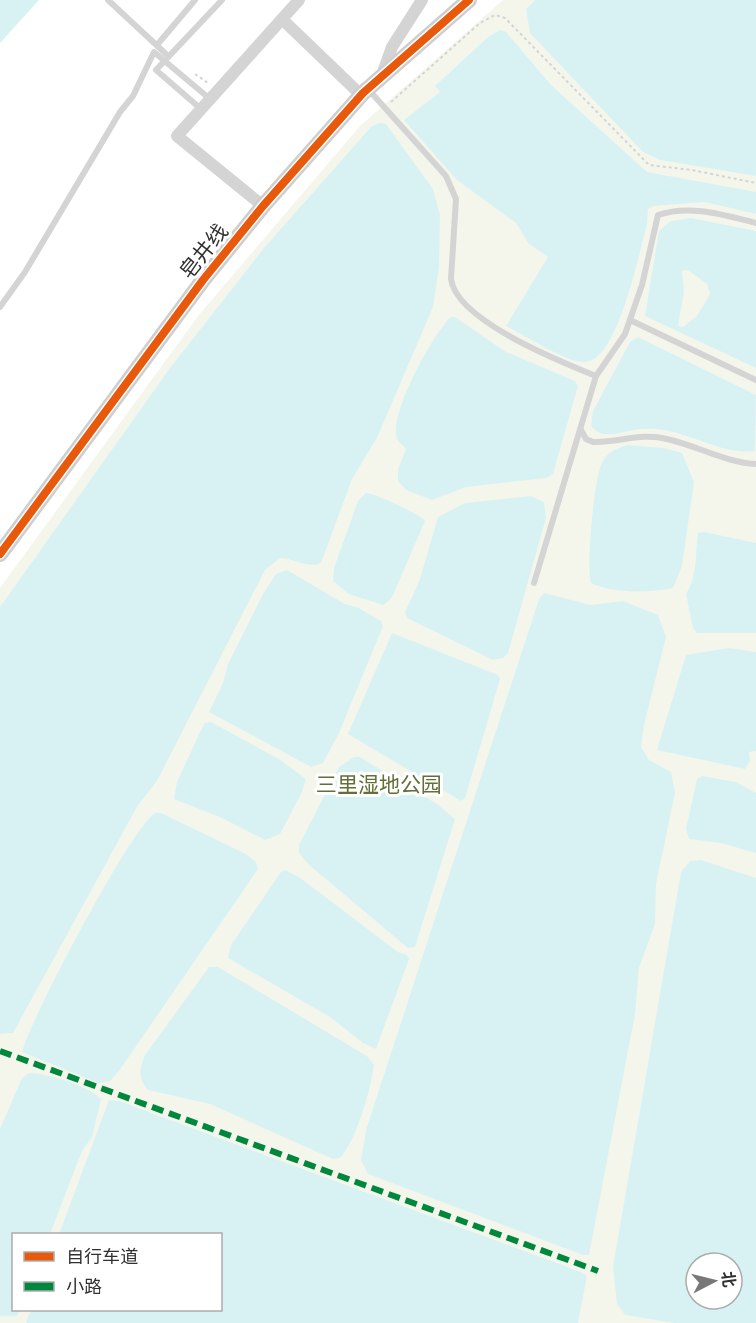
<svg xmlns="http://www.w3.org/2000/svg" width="756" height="1323" viewBox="0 0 756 1323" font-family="'Open Sans','Noto Sans SC',sans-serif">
  <rect width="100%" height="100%" fill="#fff"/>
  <path fill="#f4f6ec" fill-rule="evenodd" d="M503 0H756V1323H0V588L198 316 360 126ZM14 1234H220V1310H14ZM696 1263H732V1299H696Z"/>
  <g fill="#d8f2f4" fill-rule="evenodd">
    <path d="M0 0H39L0 43Z"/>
    <path d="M535 0H756V176L660 160 643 152 530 33 526 9Z"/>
    <path d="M500 30 506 32 551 85 647 172 756 192V214L705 202 654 206 648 209 647 225C639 252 618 361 585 362 566 363 525 335 506 326L548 257 529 244 516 223 457 180 404 120 440 92 435 86 488 37Z"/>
    <path d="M379 123 386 124 433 189 440 215 439 267 433 307 377 438 352 479 321 563C307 569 294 558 280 558L265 570 157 781 138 805 13 1033 0 1034V607L170 368 264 248 371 127Z"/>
    <path d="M691 218 756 231V368L645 316 659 231 671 221ZM688 270 707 284 710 294 697 316 683 327 678 326 684 292 682 271Z"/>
    <path d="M451 317H455L506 352 575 381 578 386 553 474 546 478 466 487 432 500 406 490 398 481V469L406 449C404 446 399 443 397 439 388 416 433 333 451 317Z"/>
    <path d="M638 337 756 395 755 451C714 456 680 422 634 430 617 433 603 440 591 426L593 411 630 342Z"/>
    <path d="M627 445 664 448 682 453 694 482 682 566 673 588C649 593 614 594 591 583 586 567 594 478 602 463 607 452 616 449 627 445Z"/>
    <path d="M366 493C374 493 420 514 425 521L396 588 391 599 383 605 349 594 333 581 334 568 358 501Z"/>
    <path d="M531 496 544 502 546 518 508 653 503 658 493 660 407 618 405 612 419 582 438 517 465 503Z"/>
    <path d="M704 532 756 543V633H697L693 628 686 594C698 575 695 554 698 533Z"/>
    <path d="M287 570 345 604 359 608 381 621 383 626 339 733 323 763 311 767 209 712 223 683 228 664 263 594 276 574Z"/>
    <path d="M544 593 591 605 623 601 658 615 666 637 644 725 641 747 649 760 671 772 675 793 656 884 655 924 639 968 635 1014 589 1255H583L368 1174 361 1160 366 1130 539 599Z"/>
    <path d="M392 633 498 675 500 679 465 798 461 801 348 734Z"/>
    <path d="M729 648 756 652V751L749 752 750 761 745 769 657 750 686 655Z"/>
    <path d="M211 722 279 759 306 779 301 794 280 834 265 840 222 818 174 799 177 782 201 730 205 723Z"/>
    <path d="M354 757H360L437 804 455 819 415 947 408 948 308 864 299 853V845L339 767Z"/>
    <path d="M702 776 736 782 756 793V853L721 843 689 839 686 829 697 779Z"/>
    <path d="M155 813H161L246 854 256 862 258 869 119 1071 110 1081 98 1083 22 1052C30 1019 131 828 155 813Z"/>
    <path d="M701 860 756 878V1323H674L625 1315 617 1304 613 1267 681 872 690 861ZM696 1263H732V1299H696Z"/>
    <path d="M285 870 299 877 398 952 407 955 409 959 376 1049 363 1043 330 1017 228 958 231 945 281 872Z"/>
    <path d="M209 967H218L367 1056 374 1065C371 1089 356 1141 340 1158L333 1159 210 1104 148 1090C138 1078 139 1069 145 1055Z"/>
    <path d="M29 1073C47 1073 89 1086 101 1099L92 1137 82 1151 50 1234H14V1310H20L17 1316H0V1129L22 1078Z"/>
    <path d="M109 1100 119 1101 581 1272 587 1276 578 1323H26L31 1310H220V1234H59Z"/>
  </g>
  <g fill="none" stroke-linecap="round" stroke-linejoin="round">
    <g stroke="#d4d4d4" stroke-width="2" stroke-dasharray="3 3" stroke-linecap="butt">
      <path d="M195 74 208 83"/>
      <path d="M391 102 480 23 495 15 505 18 649 165 692 170 756 183"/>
    </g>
    <g stroke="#d4d4d4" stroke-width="6">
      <path d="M108 0 166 54"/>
      <path d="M157 45 195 0"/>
      <path d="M368 89 446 176 456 199 451 279C456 320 559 361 596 376"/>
      <path d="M0 307 25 272 120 112 133 96 154 52 210 99"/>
      <path d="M630 320 756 380"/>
      <path d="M581 430 586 439 593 442C619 443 640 432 667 439 698 446 724 462 756 464"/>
      <path d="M534 583 596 376 625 334 642 285 658 215C690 204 724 215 756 223"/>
    </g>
    <g stroke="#d4d4d4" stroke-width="12">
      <path d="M283 20 361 95"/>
      <path d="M382 75 392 47 422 0"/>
      <path d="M263 206 177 136 299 0"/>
    </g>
    <path stroke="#cecece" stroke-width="16" d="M0 554 203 280 263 206 363 93 469 0"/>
    <path stroke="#d4d4d4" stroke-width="6" d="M201 109 156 70 222 0"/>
    <path stroke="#00873e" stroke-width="6" stroke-dasharray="12 6" stroke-linecap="butt" d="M0 1051 598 1271"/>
    <g stroke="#fff" stroke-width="11">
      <path id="cycleway" d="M0 554 203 280 263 206 363 93 469 0"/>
    </g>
    <use href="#cycleway" stroke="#e8590c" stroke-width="8"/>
  </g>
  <g text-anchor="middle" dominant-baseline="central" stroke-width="6" stroke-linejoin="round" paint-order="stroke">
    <g font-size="21" fill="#303030" stroke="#fff">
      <text transform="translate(203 251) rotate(-51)">皂井线</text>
    </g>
    <g font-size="21" fill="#636f39" stroke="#fff">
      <text x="379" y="784">三里湿地公园</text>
    </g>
  </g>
  <rect x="12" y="1233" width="210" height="78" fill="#ffffff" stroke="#acacac" stroke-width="1.5"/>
  <rect x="24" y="1252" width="30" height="9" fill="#e8590c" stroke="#acacac" stroke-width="1.5"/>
  <text x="66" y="1263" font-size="18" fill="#303030">自行车道</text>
  <rect x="24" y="1282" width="30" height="9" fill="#00873e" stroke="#acacac" stroke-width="1.5"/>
  <text x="66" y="1293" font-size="18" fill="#303030">小路</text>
  <g transform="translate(714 1281) rotate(83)"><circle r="28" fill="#ffffff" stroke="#acacac" stroke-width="1.5"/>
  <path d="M0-4.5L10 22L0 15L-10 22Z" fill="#787878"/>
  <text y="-9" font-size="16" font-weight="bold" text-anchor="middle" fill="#303030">北</text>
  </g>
</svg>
